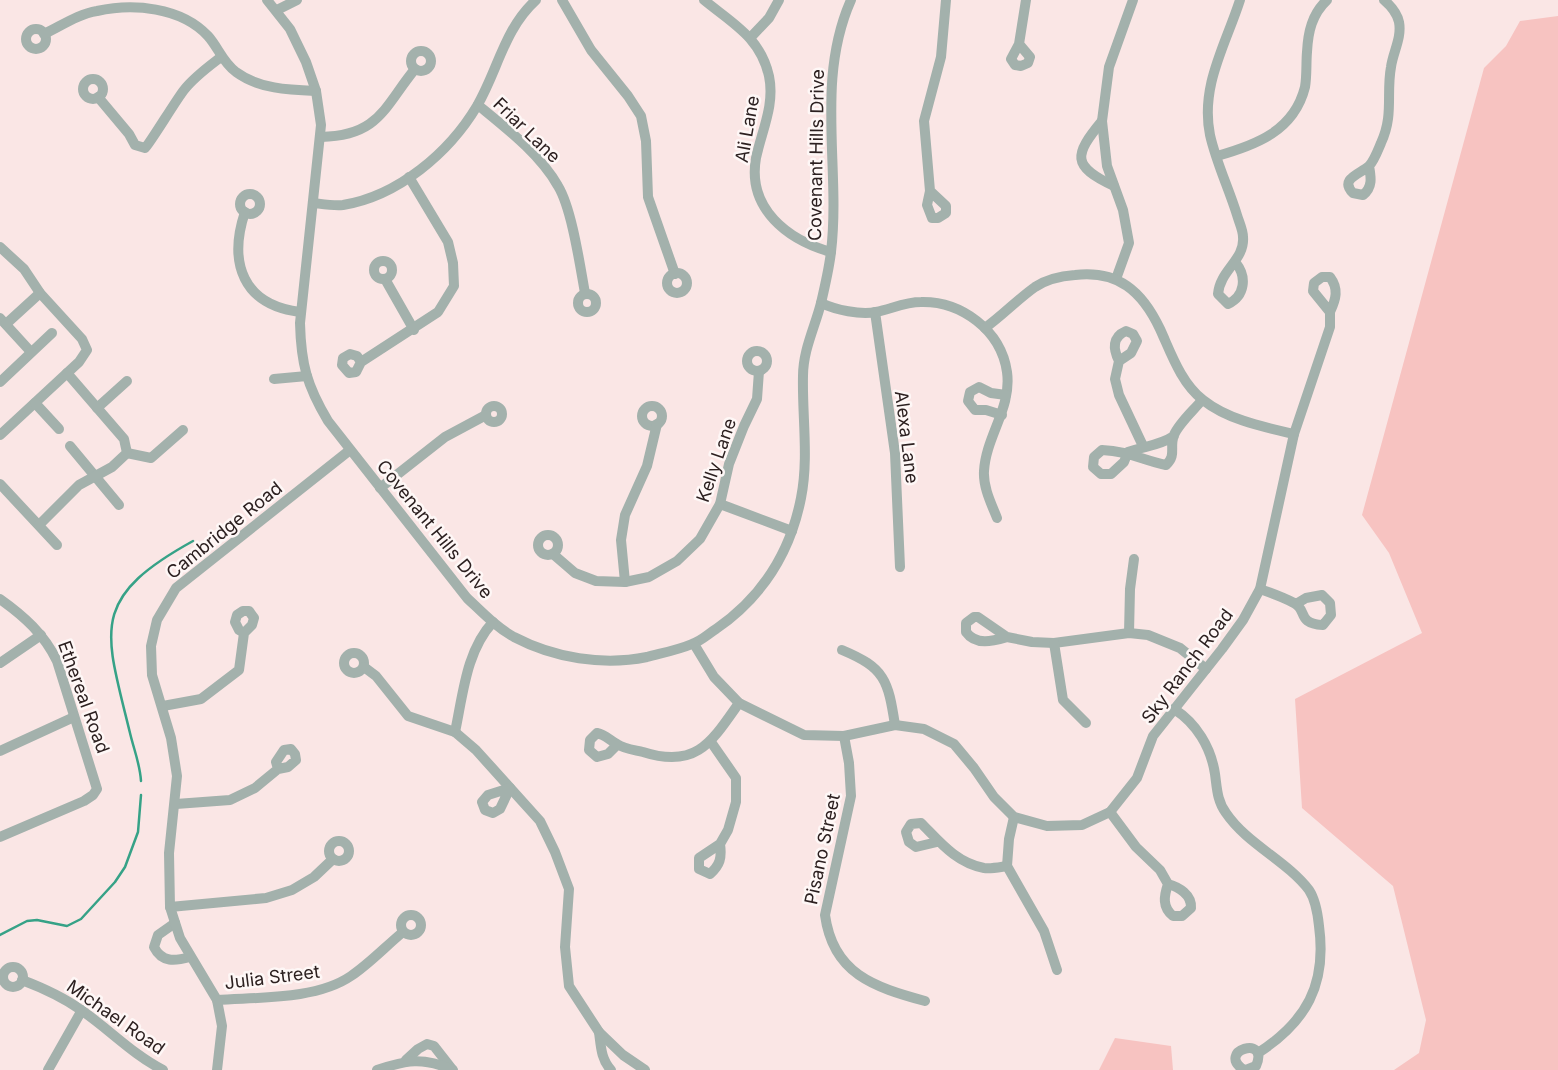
<svg xmlns="http://www.w3.org/2000/svg" width="1558" height="1070" viewBox="0 0 1558 1070" font-family="Inter,sans-serif">
  <rect width="100%" height="100%" fill="#fae6e5"/>
  <g fill="#f7c3c1">
    <path d="M1558 16V1070H1394L1419 1053 1426 1020 1393 886 1302 808 1295 699 1422 633 1389 553 1362 515 1484 68 1506 46 1520 21Z"/>
    <path d="M1115 1038 1171 1046 1173 1070H1099Z"/>
  </g>
  <g fill="none" stroke-linecap="round" stroke-linejoin="round">
    <g stroke="#36a287" stroke-width="2.5">
      <path d="M141 781C140 764 134 750 130 733 105 630 88 599 193 541"/>
      <path d="M0 935 27 921 37 920 67 926 81 919 115 882 125 867 138 832 141 795"/>
    </g>
    <g stroke="#a3b1ac" stroke-width="10">
      <path d="M267 0 290 29 306 62 316 91 321 125 300 323C301 364 307 386 328 421L467 598C482 612 496 627 514 637 554 658 603 666 647 657 662 653 678 650 692 644 701 641 708 634 716 629 762 597 790 554 801 498 809 458 802 416 803 376 803 350 815 327 821 303 825 286 829 269 831 252 841 168 815 81 851 0"/>
      <path d="M562 0 591 50 628 96 641 116 646 141 648 197 675 274"/>
      <path d="M704 0C733 24 760 37 769 76 775 105 762 130 756 158 747 209 788 240 831 252"/>
      <path d="M277 10 297 0"/>
      <circle cx="36" cy="39" r="10"/>
      <path d="M44 34C61 26 78 14 97 11 133 3 181 7 208 36 218 47 223 63 236 72 259 89 289 90 316 91"/>
      <path d="M751 37 769 18 779 0"/>
      <path d="M1019 44 1030 57 1028 63 1021 66 1015 65 1011 59 1019 44 1026 0"/>
      <circle cx="421" cy="61" r="10"/>
      <circle cx="93" cy="89" r="10"/>
      <path d="M98 97 129 134 135 145 145 148C149 145 176 100 184 90 194 77 208 67 221 57"/>
      <path d="M478 105C506 128 540 154 558 186 572 209 580 266 585 293"/>
      <path d="M1102 121C1074 155 1071 166 1114 186"/>
      <path d="M321 137C379 136 384 107 415 69"/>
      <path d="M1217 156C1256 145 1294 131 1305 87 1307 76 1306 63 1307 52 1308 32 1312 14 1327 0"/>
      <path d="M1369 166C1371 177 1373 187 1363 195L1353 193C1339 179 1360 174 1369 166 1374 161 1378 150 1381 143 1394 115 1386 94 1391 67 1393 52 1402 38 1399 22 1397 13 1391 6 1384 0"/>
      <path d="M930 191 946 206V213L938 218H932L927 205 930 191 924 121 941 57 946 0"/>
      <circle cx="250" cy="204" r="10"/>
      <path d="M313 203C322 204 334 206 343 205 398 196 449 153 477 106 498 70 504 29 536 0"/>
      <path d="M245 212C228 263 243 305 300 312"/>
      <path d="M0 247 24 269 40 293 82 339 87 350 79 362 0 435"/>
      <circle cx="383" cy="270" r="9"/>
      <path d="M1236 263C1247 277 1245 296 1228 304L1218 294C1220 270 1245 260 1243 237 1243 230 1239 222 1237 215 1229 189 1216 162 1210 135 1200 86 1226 44 1240 0"/>
      <circle cx="677" cy="283" r="10"/>
      <path d="M1322 277H1330C1339 289 1336 299 1330 312L1313 291 1314 283Z"/>
      <path d="M385 279 414 330"/>
      <path d="M1116 279 1129 243 1123 210 1107 166 1102 121 1109 67 1133 0"/>
      <circle cx="587" cy="303" r="9"/>
      <path d="M821 303C836 310 860 315 876 312 891 309 905 302 921 302 961 301 1001 330 1007 372 1012 408 986 436 984 471 983 487 991 503 997 518"/>
      <path d="M875 312 895 453 900 567"/>
      <path d="M0 318 31 352"/>
      <path d="M6 324 40 293"/>
      <path d="M985 328C1003 315 1018 299 1035 287 1047 279 1061 276 1075 275 1118 270 1142 291 1160 329 1171 353 1181 383 1203 400 1228 420 1264 427 1294 434"/>
      <circle cx="757" cy="361" r="10"/>
      <path d="M1119 361C1113 349 1112 337 1126 331L1133 334 1137 341 1131 353 1119 361 1115 379 1119 395 1143 446"/>
      <path d="M361 362 357 356 350 354 343 358 342 365 349 373 356 372 361 362 438 312 454 286 453 263 448 242 409 177"/>
      <path d="M274 379 307 376"/>
      <path d="M0 382 52 333"/>
      <path d="M35 403 59 429"/>
      <circle cx="494" cy="414" r="8"/>
      <circle cx="652" cy="416" r="10"/>
      <path d="M97 408 127 381"/>
      <path d="M1002 415 986 410H975L968 401 970 392 979 387 991 393 1006 395"/>
      <path d="M1174 436C1159 446 1144 446 1128 452L1124 462 1111 474H1101L1093 467 1094 457 1102 450C1128 451 1142 460 1166 465 1177 455 1169 447 1174 435 1179 423 1194 410 1202 400"/>
      <path d="M70 446 119 505"/>
      <path d="M127 453 151 458 183 430"/>
      <path d="M0 484 57 545"/>
      <path d="M380 488 445 437 486 415"/>
      <path d="M720 504 792 531"/>
      <path d="M39 525 79 485 112 467 127 453 124 439 67 373"/>
      <circle cx="548" cy="545" r="10"/>
      <path d="M553 554 575 573 596 581 625 582 649 577 677 561 700 539 720 504 729 464 744 426 757 399 759 371"/>
      <path d="M625 582 621 540 625 515 647 466 657 424"/>
      <path d="M1260 589C1271 593 1283 597 1294 603 1308 610 1296 623 1323 625L1331 615 1330 603 1322 595 1306 598 1296 604"/>
      <path d="M0 599C24 616 44 634 57 661L97 789 93 795 84 801 0 837"/>
      <path d="M1129 633 1130 589 1134 559"/>
      <path d="M1007 637C993 641 976 646 966 632V623L974 617H978L1007 637 1032 642 1054 643 1129 633 1148 635 1180 648 1206 669"/>
      <path d="M1054 643 1063 700 1086 723"/>
      <path d="M694 644 714 677 739 703 804 735 844 736 895 725 924 729 954 744 974 768 994 797 1014 817 1047 826 1082 825 1110 812 1137 778 1153 736 1222 649 1243 620 1260 589 1294 434 1330 327V312"/>
      <path d="M842 650C885 668 888 680 895 725"/>
      <circle cx="354" cy="663" r="10"/>
      <path d="M0 663 41 635"/>
      <path d="M364 667 376 676 408 716 455 732 476 750 540 821 555 852 569 889 565 947 569 986 599 1032 623 1055 645 1070"/>
      <path d="M163 706 201 699 239 670 244 633 252 625 254 618 249 611H243L237 615 235 622 239 630 244 633"/>
      <path d="M1174 709C1196 723 1211 747 1215 774 1217 788 1217 801 1226 813 1247 844 1287 861 1309 890 1315 899 1318 916 1319 926 1327 985 1306 1022 1258 1053"/>
      <path d="M455 732C463 695 466 651 493 622"/>
      <path d="M844 736 849 763 851 796 825 915C833 974 874 987 925 1001"/>
      <path d="M711 742 736 778V802L728 830 720 844 699 858V869L710 874C720 865 722 858 720 844"/>
      <path d="M617 745 608 754 597 757 589 750 590 740 597 733C606 735 609 740 617 744 624 749 635 750 643 752 696 769 711 743 739 703"/>
      <path d="M0 751 74 717"/>
      <path d="M510 788 500 809 493 813 485 810 482 802 488 795Z"/>
      <path d="M176 804 230 800 255 788 278 769 288 767 296 760 295 754 291 749 284 750 276 762 278 769"/>
      <path d="M1110 812 1136 847 1160 870 1168 884C1164 896 1162 907 1173 916H1182L1191 908C1192 895 1179 887 1168 884"/>
      <path d="M1014 817 1009 839 1007 866 1044 931 1057 970"/>
      <circle cx="339" cy="851" r="10"/>
      <path d="M937 842 916 847 909 842 906 832 911 824 921 823C939 841 956 863 984 868 991 869 1000 867 1007 866"/>
      <path d="M170 907 266 898 292 890 314 877 333 859"/>
      <circle cx="411" cy="925" r="10"/>
      <path d="M175 923 158 935 154 947C162 963 175 961 190 957"/>
      <circle cx="13" cy="977" r="10"/>
      <path d="M22 980C43 988 63 997 81 1010 109 1029 132 1054 163 1070"/>
      <path d="M217 1000C258 997 316 1000 351 976 369 964 386 946 403 932"/>
      <path d="M599 1032C601 1047 601 1059 611 1070"/>
      <path d="M406 1060 418 1049 427 1044 434 1046 452 1069"/>
      <path d="M48 1070 82 1010"/>
      <path d="M217 1070 222 1026 217 1000 180 938 170 907 169 853 177 776 171 738 152 675 151 646 157 620 176 588 350 450"/>
      <path d="M377 1070C406 1060 423 1057 453 1070"/>
      <path d="M1244 1070C1215 1051 1270 1034 1256 1066L1246 1070"/>
    </g>
  </g>
  <g text-anchor="middle" dominant-baseline="central" stroke-width="5" stroke-linejoin="round" paint-order="stroke">
    <g font-size="18" fill="#2c2020" stroke="#fef7f6">
      <text transform="translate(747 129) rotate(-80)">Ali Lane</text>
      <text transform="translate(527 130) rotate(44)">Friar Lane</text>
      <text transform="translate(816 155) rotate(-89)">Covenant Hills Drive</text>
      <text transform="translate(907 437) rotate(83)">Alexa Lane</text>
      <text transform="translate(716 460) rotate(-71)">Kelly Lane</text>
      <text transform="translate(435 529) rotate(51)">Covenant Hills Drive</text>
      <text transform="translate(224 530) rotate(-39)">Cambridge Road</text>
      <text transform="translate(1187 666) rotate(-53)">Sky Ranch Road</text>
      <text transform="translate(84 697) rotate(70)">Ethereal Road</text>
      <text transform="translate(822 849) rotate(-78)">Pisano Street</text>
      <text transform="translate(272 977) rotate(-7)">Julia Street</text>
      <text transform="translate(116 1017) rotate(35)">Michael Road</text>
    </g>
  </g>
</svg>
